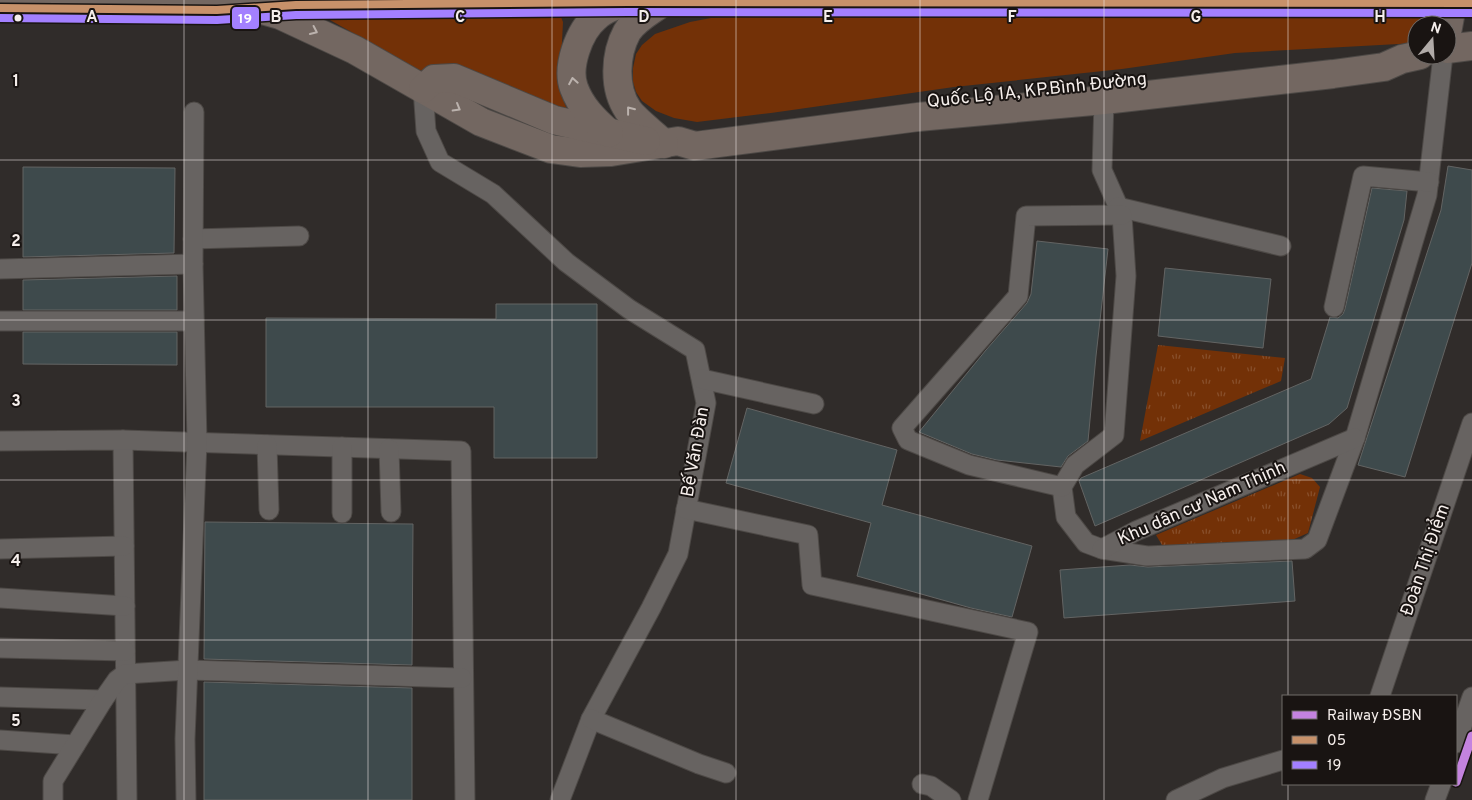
<svg xmlns="http://www.w3.org/2000/svg" width="1472" height="800" viewBox="0 0 1472 800" font-family="Overpass,sans-serif">
  <defs>
    <pattern id="park-tufts" width="24" height="20" patternUnits="userSpaceOnUse" patternTransform="scale(1.25)"><rect width="24" height="20" fill="#733107"/><path d="M3 7l-1-3M5 7V3M7 7l1-3M15 17l-1-3M17 17v-4M19 17l1-3" fill="none" stroke="#884f2b"/></pattern>
  </defs>
  <rect width="100%" height="100%" fill="#302c2a"/>
  <g fill="#733107">
    <path d="M1435 11 1431 25H1417V43L1235 53 1122 69 954 87 771 113 697 122 674 118 656 111 642 101 636 92 633 82V68L636 54 642 45 655 34 690 22 711 18 802 15Z"/>
    <path d="M555 13 561 17 563 22 560 82 564 102 572 121 424 73 330 20 332 14Z"/>
  </g>
  <g fill="url(#park-tufts)">
    <path d="M1158 345 1285 358 1281 381 1140 441Z"/>
    <path d="M1300 474 1312 478 1320 487 1308 533 1290 541 1173 548 1162 545 1156 535Z"/>
  </g>
  <g fill="#3e4a4c" stroke="#636463">
    <path d="M1448 166 1472 170V263L1405 477 1358 465 1441 210Z"/>
    <path d="M23 167 175 168 174 253 23 257Z"/>
    <path d="M1372 188 1407 191 1404 220 1347 408 1329 424 1095 526 1079 481 1081 478 1311 379 1330 317 1338 318 1343 314 1345 309Z"/>
    <path d="M1037 241 1108 249 1096 356 1088 441 1068 456 1061 467 997 460 972 454 919 432 986 350 1027 303 1031 294Z"/>
    <path d="M1165 268 1271 279 1263 348 1158 336Z"/>
    <path d="M177 276V310H23V280Z"/>
    <path d="M496 304H597V458H494V407H266V318L496 319Z"/>
    <path d="M23 332H177V365L23 364Z"/>
    <path d="M747 408 897 450 882 505 1032 546 1012 617 971 608 857 576 871 523 726 483Z"/>
    <path d="M205 522 413 524 412 665 204 659Z"/>
    <path d="M1292 561 1295 601 1064 618 1060 570 1130 565 1148 567Z"/>
    <path d="M204 682 412 688V800H204Z"/>
  </g>
  <g fill="none" stroke-linecap="round" stroke-linejoin="round">
    <g stroke="#4d4946" stroke-width="21">
      <g id="minor">
        <path d="M423 89 426 131 440 162 493 194 566 262 629 309 695 350 706 403 678 554 651 608 591 719 560 800"/>
        <path d="M1104 100 1102 170 1122 215 1126 276 1114 435 1075 465 1062 487 1066 517 1086 543 1102 549 1147 556 1305 549 1317 540 1355 438 1427 195 1443 55"/>
        <path d="M1118 207 1281 246"/>
        <path d="M193 239 299 236"/>
        <path d="M0 269 193 264"/>
        <path d="M1334 307 1363 176 1429 182"/>
        <path d="M0 321H194"/>
        <path d="M702 379 814 404"/>
        <path d="M123 440 127 800"/>
        <path d="M0 441 123 440 461 451 465 800"/>
        <path d="M267 445 269 510"/>
        <path d="M389 449 391 512"/>
        <path d="M1062 487 969 465 908 440 902 428 1018 296 1026 216 1122 215"/>
        <path d="M686 509 808 535 812 585 1028 632 978 800"/>
        <path d="M342 513V447"/>
        <path d="M0 549 124 546"/>
        <path d="M1102 549 1136 531 1355 438"/>
        <path d="M0 598 125 606"/>
        <path d="M0 648 125 651"/>
        <path d="M1380 696 1472 423"/>
        <path d="M0 697 103 700"/>
        <path d="M591 719 699 764 726 773"/>
        <path d="M0 740 75 745"/>
        <path d="M1456 743 1472 697"/>
        <path d="M922 784 931 786 951 800"/>
        <path d="M53 800V781L103 700 117 680 125 674 188 670 462 678"/>
        <path d="M186 800 185 739 197 442 193 264 194 112"/>
        <path d="M1176 800 1223 778 1283 760"/>
        <path d="M1435 800 1441 784"/>
      </g>
    </g>
    <g stroke="#4d4946" stroke-width="30">
      <g id="highway">
        <path d="M227 0 280 15 355 50 481 122 551 149 580 153 611 152 678 141 695 146 918 117 1104 100 1333 74 1384 67 1402 59 1420 55"/>
        <path d="M663 2C651 11 635 19 627 32 615 54 613 88 628 110 635 120 654 134 664 144"/>
        <path d="M0 8 217 10 296 5 628 2 1222 3"/>
        <path d="M1447 33 1453 0"/>
        <path d="M1447 49 1472 46"/>
        <path d="M423 89 434 79 454 78 554 120 646 141"/>
        <path d="M609 133C594 120 581 107 574 88 566 67 579 31 596 17 602 11 615 5 624 3"/>
      </g>
    </g>
    <use href="#minor" stroke="#676361" stroke-width="19"/>
    <use href="#highway" stroke="#736761" stroke-width="28"/>
    <g stroke="#4d4946" stroke-width="30" stroke-linecap="butt">
      <path id="highway-bridge" d="M1222 3H1472"/>
    </g>
    <use href="#highway-bridge" stroke="#736761" stroke-width="28"/>
    <g stroke="#191412" stroke-width="11">
      <path id="bus-1" d="M0 8 217 10 296 5 628 2 1472 3"/>
    </g>
    <g stroke="#191412" stroke-width="11">
      <path id="bus-2" d="M0 18 217 20 296 15 628 12 1472 13"/>
    </g>
    <use href="#bus-1" stroke="#c7916a" stroke-width="8"/>
    <use href="#bus-2" stroke="#a380ff" stroke-width="8"/>
    <g stroke="#191412" stroke-width="12">
      <path id="rail-1" d="M1456 782 1472 736"/>
    </g>
    <use href="#rail-1" stroke="#c483df" stroke-width="9"/>
  </g>
  <defs><path id="oneway-chevron" d="M-2-3.5L2.5 0L-2 3.5" fill="none" stroke-width="1.6" stroke-linecap="round" stroke-linejoin="round" transform="scale(1.25)"/></defs>
  <g stroke="#bbb2ad">
    <use href="#oneway-chevron" transform="translate(314 31) rotate(25)"/>
    <use href="#oneway-chevron" transform="translate(573 81) rotate(-100)"/>
    <use href="#oneway-chevron" transform="translate(457 108) rotate(30)"/>
    <use href="#oneway-chevron" transform="translate(630 110) rotate(-128)"/>
  </g>
  <path fill="none" stroke="#f6efec" stroke-width="1" stroke-opacity="0.55" d="M184 0V800M368 0V800M552 0V800M736 0V800M920 0V800M1104 0V800M1288 0V696M0 160H1472M0 320H1472M0 480H1472M0 640H1472M1288 784V800"/>
  <circle fill="#f6efec" stroke="#191412" stroke-width="2" cx="18" cy="18" r="4.5"/>
  <g text-anchor="middle" dominant-baseline="central" stroke-width="4" stroke-linejoin="round" paint-order="stroke">
    <g font-size="18" fill="#f6efec" stroke="#191412">
      <text transform="translate(1037 91) rotate(-6)">Quốc Lộ 1A, KP.Bình Đường</text>
      <text transform="translate(696 452) rotate(-80)">Bế Văn Đàn</text>
      <text transform="translate(1202 504) rotate(-24)">Khu dân cư Nam Thịnh</text>
      <text transform="translate(1426 560) rotate(-71)">Đoàn Thị Điểm</text>
    </g>
  </g>
  <g font-size="16" text-anchor="middle" font-weight="bold" fill="#f6efec" stroke="#191412" stroke-width="4" stroke-linejoin="round" paint-order="stroke">
    <text x="92" y="22">A</text>
    <text x="276" y="22">B</text>
    <text x="460" y="22">C</text>
    <text x="644" y="22">D</text>
    <text x="828" y="22">E</text>
    <text x="1012" y="22">F</text>
    <text x="1196" y="22">G</text>
    <text x="1380" y="22">H</text>
    <text x="16" y="86">1</text>
    <text x="16" y="246">2</text>
    <text x="16" y="406">3</text>
    <text x="16" y="566">4</text>
    <text x="16" y="726">5</text>
  </g>
  <rect stroke="#191412" stroke-width="2" x="231" y="6" width="29" height="24" rx="5" fill="#a380ff"/>
  <g font-size="14" text-anchor="middle" font-weight="bold" fill="#fff">
    <text x="245" y="23">19</text>
  </g>
  <rect x="1282" y="695" width="175" height="90" fill="#191412" stroke="#716c69"/>
  <rect x="1292" y="711" width="25" height="8" fill="#c483df" stroke="#716c69"/>
  <text x="1327" y="720" font-size="15" fill="#f6efec">Railway ĐSBN</text>
  <rect x="1292" y="736" width="25" height="8" fill="#c7916a" stroke="#716c69"/>
  <text x="1327" y="745" font-size="15" fill="#f6efec">05</text>
  <rect x="1292" y="761" width="25" height="8" fill="#a380ff" stroke="#716c69"/>
  <text x="1327" y="770" font-size="15" fill="#f6efec">19</text>
  <g transform="translate(1432 40) rotate(18)"><circle r="24" fill="#191412" stroke="#716c69"/>
  <path d="M0-4L9 19L0 12L-9 19Z" fill="#b1aba8"/>
  <text y="-8" font-size="14" font-weight="bold" text-anchor="middle" fill="#f6efec">N</text>
  </g>
</svg>
